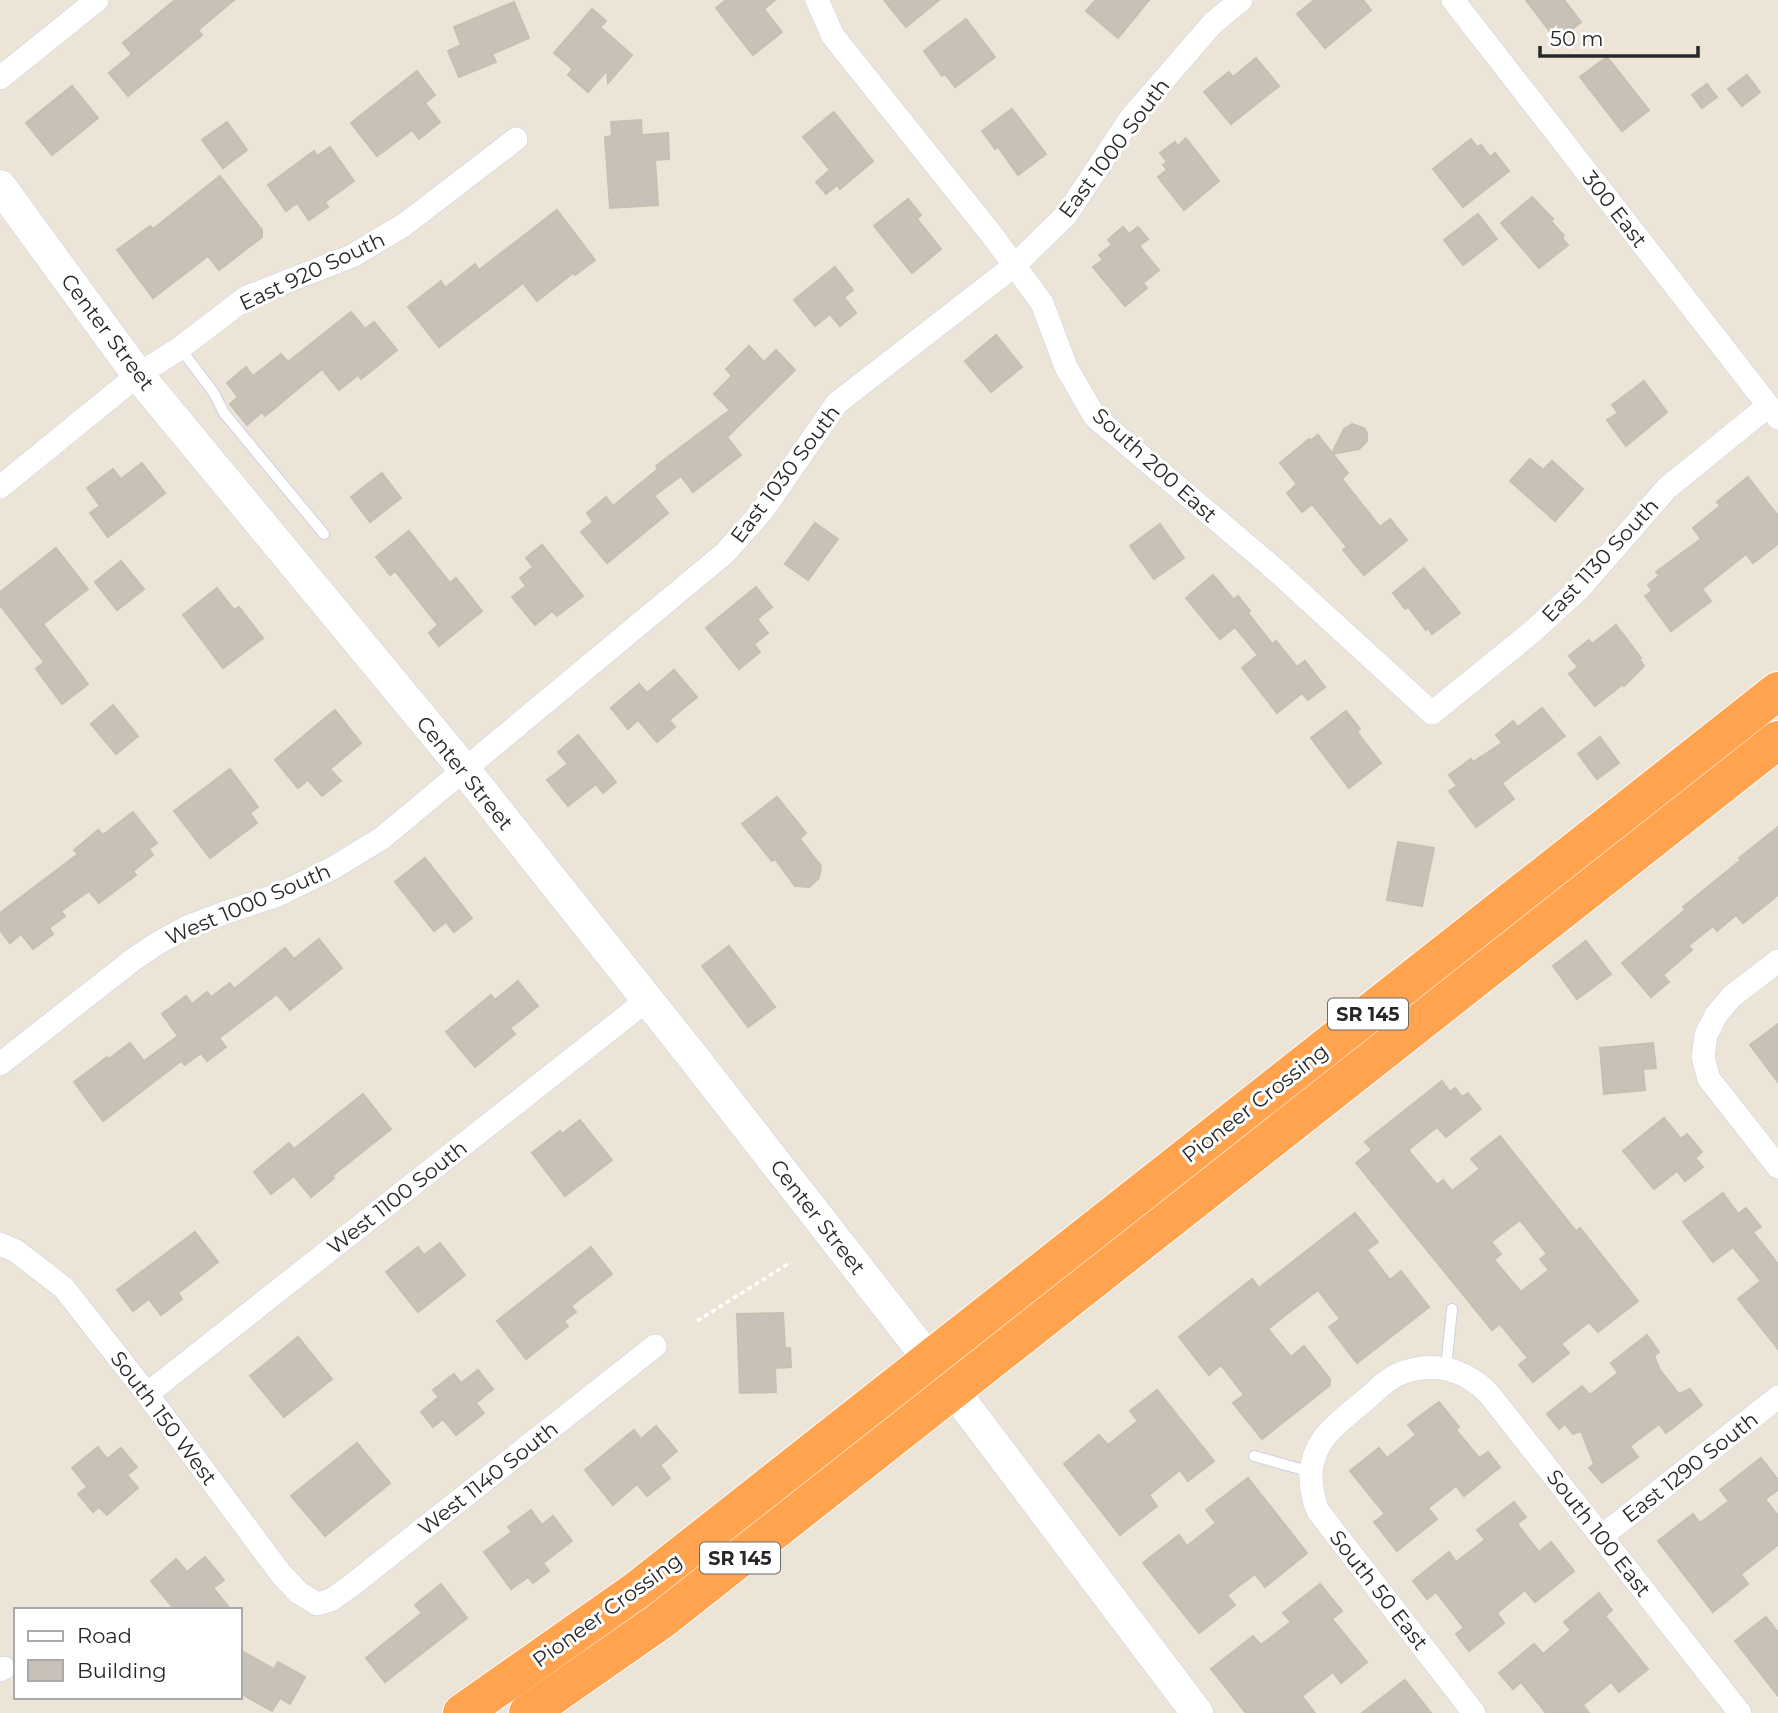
<svg xmlns="http://www.w3.org/2000/svg" width="1778" height="1713" viewBox="0 0 1778 1713" font-family="Montserrat,sans-serif">
  <rect width="100%" height="100%" fill="#ece4d6"/>
  <g fill="#c7c1b7" stroke="#c7c0b0" stroke-width="2" fill-rule="evenodd">
    <path d="M175 0H234L198 30 202 35 128 96 109 73 132 54 123 43Z"/>
    <path d="M726 0H775L764 9 782 32 753 55 716 8Z"/>
    <path d="M884 0H939L906 27Z"/>
    <path d="M1096 0H1149L1118 38 1086 11Z"/>
    <path d="M1314 0H1363L1371 10 1325 48 1297 14Z"/>
    <path d="M1526 0H1564L1581 22 1557 41Z"/>
    <path d="M514 2 529 38 492 54 496 62 459 77 448 51 461 45 454 27Z"/>
    <path d="M592 9 606 21 600 27 632 55 608 83 607 70 588 92 568 75 573 69 554 53Z"/>
    <path d="M966 19 995 57 955 87 945 74 942 76 924 51Z"/>
    <path d="M1607 57 1649 110 1622 131 1580 77Z"/>
    <path d="M1256 58 1279 86 1231 124 1204 92 1229 72 1233 77Z"/>
    <path d="M417 71 435 95 425 103 440 122 419 139 412 130 377 156 351 123Z"/>
    <path d="M1747 75 1760 92 1742 106 1728 89Z"/>
    <path d="M1707 84 1717 97 1702 108 1692 95Z"/>
    <path d="M72 86 98 118 52 155 26 123Z"/>
    <path d="M1012 109 1046 154 1018 175 998 147 995 149 982 131Z"/>
    <path d="M834 112 873 161 840 189 837 185 826 194 816 182 830 170 803 137Z"/>
    <path d="M641 120 642 135 668 133 669 159 655 160 658 205 610 208 605 137 612 136 611 122Z"/>
    <path d="M227 122 247 150 223 168 202 140Z"/>
    <path d="M1186 138 1219 181 1184 210 1158 177 1167 170 1163 165 1167 162 1160 153 1175 142 1178 146Z"/>
    <path d="M1471 139 1477 147 1481 145 1490 157 1495 153 1509 171 1463 207 1433 169Z"/>
    <path d="M330 147 354 181 325 202 328 207 309 220 297 203 286 211 268 185 314 151 317 156Z"/>
    <path d="M220 176 262 230V237L219 270 208 256 153 298 117 250 150 226 153 229Z"/>
    <path d="M1532 197 1553 219 1551 221 1564 236 1562 238 1568 245 1539 268 1501 223Z"/>
    <path d="M908 199 921 215 917 219 941 249 912 273 874 226Z"/>
    <path d="M557 210 595 260 575 275 573 273 537 301 523 283 439 347 408 307 441 281 445 288 475 264 479 270Z"/>
    <path d="M1478 214 1497 239 1463 265 1444 240Z"/>
    <path d="M1123 227 1129 234 1138 227 1148 239 1139 246 1159 270 1143 283 1147 288 1125 306 1093 267 1103 260 1099 255 1112 245 1108 240Z"/>
    <path d="M835 267 853 290 844 297 856 313 840 326 830 314 815 326 794 300Z"/>
    <path d="M351 312 365 329 374 322 397 350 361 379 358 375 339 390 322 369 265 416 262 412 247 425 230 404 238 397 227 383 246 367 253 376 281 354 288 362Z"/>
    <path d="M996 335 1022 367 991 392 965 361Z"/>
    <path d="M749 346 764 362 776 350 795 370 727 437 741 455 693 492 681 476 654 496 668 513 607 563 581 532 593 522 587 513 606 497 613 506 658 469 656 466 730 410 714 394 732 376 726 369Z"/>
    <path d="M1644 381 1667 412 1626 446 1607 420 1618 413 1612 405Z"/>
    <path d="M1352 424 1364 428 1367 433V441L1359 449 1333 454 1348 473 1342 479 1380 527 1390 519 1407 540 1364 575 1343 550 1347 547 1312 504 1302 512 1287 493 1297 484 1280 463 1309 439 1310 441 1318 435 1332 453 1344 429Z"/>
    <path d="M1530 459 1543 470 1552 461 1583 489 1555 521 1510 481Z"/>
    <path d="M142 463 165 493 108 537 90 513 100 506 87 488 113 469 121 479Z"/>
    <path d="M382 473 401 498 370 522 351 497Z"/>
    <path d="M1748 477 1778 516V544L1753 563 1746 554 1702 589 1711 601 1671 631 1645 596 1652 591 1648 585 1659 576 1656 572 1701 539 1693 528 1720 506 1717 502Z"/>
    <path d="M815 523 838 539 808 580 785 564Z"/>
    <path d="M1160 524 1184 558 1154 579 1130 546Z"/>
    <path d="M409 531 450 583 456 578 482 611 439 646 429 633 438 625 395 571 390 575 376 557Z"/>
    <path d="M542 545 583 596 557 616 552 611 535 625 512 597 526 586 520 578 533 567 526 558Z"/>
    <path d="M56 548 88 589 43 624 88 684 62 704 36 669 44 662 0 605V592Z"/>
    <path d="M121 561 144 589 117 610 95 582Z"/>
    <path d="M1424 568 1460 613 1432 634 1428 628 1426 630 1408 607 1405 609 1393 593Z"/>
    <path d="M1213 575 1234 600 1238 596 1250 611 1248 613 1272 644 1276 641 1297 667 1305 661 1325 687 1308 700 1302 693 1277 713 1242 668 1258 655 1235 627 1220 639 1186 598Z"/>
    <path d="M756 587 772 607 757 619 768 633 754 644 760 652 739 669 706 628Z"/>
    <path d="M217 588 234 610 239 607 263 638 223 668 183 615Z"/>
    <path d="M1616 625 1641 658 1639 659 1644 666 1624 686 1623 684 1595 706 1569 674 1578 667 1569 656 1589 640 1592 644Z"/>
    <path d="M674 670 697 697 669 720 675 727 657 742 638 720 628 729 611 708 639 684 647 693Z"/>
    <path d="M113 705 138 736 116 754 91 724Z"/>
    <path d="M1542 708 1565 736 1502 783 1514 799 1476 827 1449 791 1457 786 1449 775 1471 759 1473 762 1502 743 1496 735 1513 721 1518 727Z"/>
    <path d="M335 710 361 743 330 769 341 781 322 796 308 780 298 788 275 760Z"/>
    <path d="M1346 711 1360 729 1357 732 1381 763 1349 788 1311 738Z"/>
    <path d="M578 735 616 782 603 793 596 784 568 806 547 780 568 764 558 752Z"/>
    <path d="M1600 737 1619 763 1597 779 1578 754Z"/>
    <path d="M230 769 258 807 250 813 257 823 210 858 174 811Z"/>
    <path d="M777 797 806 833 800 839 821 866 819 878 809 887 795 886 775 859 772 861 742 824Z"/>
    <path d="M133 812 157 843 149 849 153 855 133 871 136 875 99 903 89 891 61 911 65 916 49 928 53 934 33 949 21 934 10 943 0 930V913L78 854 74 850 98 830 103 835Z"/>
    <path d="M1778 827V895L1743 923 1736 915 1717 931 1713 926 1688 946 1692 950 1663 975 1669 982 1651 997 1622 963 1685 910 1683 907 1741 860 1739 858Z"/>
    <path d="M1398 842 1434 848 1422 906 1387 900Z"/>
    <path d="M425 858 472 918 454 932 446 922 434 931 395 882Z"/>
    <path d="M319 939 342 968 290 1010 277 994 219 1038 226 1047 207 1061 201 1053 185 1065 181 1061 103 1121 74 1082 107 1057 109 1059 130 1043 144 1061 178 1036 162 1014 186 996 192 1004 207 992 211 997 230 983 234 989 285 948 294 959Z"/>
    <path d="M1586 941 1611 974 1577 999 1553 966Z"/>
    <path d="M729 946 775 1007 748 1027 702 966Z"/>
    <path d="M518 981 538 1006 510 1028 515 1034 475 1067 446 1032 491 995 495 1000Z"/>
    <path d="M1778 1024V1082L1750 1045Z"/>
    <path d="M1653 1043 1656 1068 1643 1069 1645 1090 1604 1094 1600 1048Z"/>
    <path d="M1442 1081 1450 1092 1455 1088 1462 1097 1468 1093 1481 1109 1446 1137 1437 1127 1408 1150 1437 1185 1443 1180 1452 1191 1480 1169 1471 1159 1500 1136 1576 1231 1580 1228 1638 1301 1598 1332 1589 1322 1561 1344 1569 1353 1533 1382 1519 1365 1528 1358 1500 1324 1492 1330 1356 1163 1372 1150 1365 1142ZM1520 1220 1547 1254 1540 1259 1549 1270 1521 1292 1494 1260 1501 1254 1491 1242Z"/>
    <path d="M363 1094 391 1129 332 1176 334 1178 311 1197 294 1176 271 1194 254 1172 289 1143 294 1149Z"/>
    <path d="M1664 1118 1681 1139 1687 1134 1702 1152 1695 1158 1703 1167 1685 1181 1677 1171 1654 1189 1623 1151Z"/>
    <path d="M580 1120 612 1160 565 1196 532 1153 560 1131 562 1134Z"/>
    <path d="M1723 1193 1738 1214 1746 1208 1761 1227 1753 1232 1778 1264V1349L1738 1299 1761 1281 1733 1247 1713 1262 1683 1222Z"/>
    <path d="M1355 1213 1378 1242 1367 1250 1390 1280 1401 1271 1429 1307 1357 1363 1329 1327 1340 1319 1318 1290 1283 1317 1268 1329 1291 1357 1304 1346 1330 1379V1385L1262 1439 1233 1403 1244 1395 1221 1365 1209 1375 1179 1337 1252 1279 1259 1288Z"/>
    <path d="M195 1232 218 1262 178 1293 182 1299 161 1315 149 1299 133 1311 117 1290Z"/>
    <path d="M440 1243 465 1275 418 1312 386 1272 418 1247 424 1255Z"/>
    <path d="M591 1247 612 1274 571 1306 576 1312 564 1321 568 1326 526 1359 497 1321Z"/>
    <path d="M783 1313 785 1348H790L791 1367 775 1368 776 1392 740 1393 737 1314Z"/>
    <path d="M1647 1335 1659 1352 1654 1356 1660 1370 1679 1394 1690 1389 1702 1405 1666 1433 1659 1424 1630 1446 1638 1457 1602 1483 1589 1468 1594 1464 1581 1431 1573 1434 1565 1424 1559 1429 1547 1414 1582 1386 1590 1395 1618 1373 1611 1363Z"/>
    <path d="M298 1337 332 1379 284 1417 250 1376Z"/>
    <path d="M478 1370 493 1389 476 1403 484 1413 456 1435 443 1419 433 1427 421 1412 439 1397 433 1390 454 1374 461 1383Z"/>
    <path d="M1157 1390 1214 1461 1188 1481 1180 1470 1149 1495 1157 1506 1120 1535 1064 1464 1099 1435 1108 1445 1138 1421 1130 1411Z"/>
    <path d="M1439 1402 1459 1427 1456 1430 1479 1458 1488 1452 1500 1467 1464 1496 1456 1486 1428 1508 1437 1519 1397 1551 1374 1522 1385 1514 1350 1471 1379 1448 1387 1458 1416 1435 1408 1425Z"/>
    <path d="M656 1426 677 1451 660 1465 670 1478 647 1496 637 1484 613 1505 585 1470 634 1430 641 1439Z"/>
    <path d="M357 1443 390 1483 325 1536 291 1496Z"/>
    <path d="M98 1447 107 1459 121 1448 137 1467 127 1475 138 1488 107 1515 99 1507 93 1512 78 1494 87 1487 72 1468Z"/>
    <path d="M1761 1458 1778 1480V1490L1765 1499 1778 1516V1545L1741 1574 1748 1584 1713 1612 1658 1541 1693 1514 1700 1523 1729 1501 1720 1490Z"/>
    <path d="M1248 1478 1307 1553 1265 1587 1255 1574 1227 1595 1235 1605 1199 1633 1143 1563 1179 1535 1187 1546 1216 1523 1206 1510Z"/>
    <path d="M1514 1502 1526 1517 1517 1524 1539 1552 1551 1542 1574 1571 1535 1602 1525 1590 1497 1613 1504 1623 1469 1651 1456 1634 1464 1628 1436 1592 1427 1599 1413 1581 1449 1552 1456 1562 1485 1540 1477 1530Z"/>
    <path d="M531 1510 542 1525 553 1516 572 1541 543 1563 549 1571 533 1583 528 1577 511 1589 484 1552 512 1532 508 1527Z"/>
    <path d="M205 1557 224 1580 213 1588 231 1610H175L151 1581 176 1559 187 1572Z"/>
    <path d="M441 1584 467 1618 385 1682 366 1658 422 1613 415 1605Z"/>
    <path d="M1320 1584 1342 1611 1332 1619 1367 1662 1341 1683 1333 1672 1302 1696 1315 1713H1246L1211 1669 1253 1636 1261 1645 1291 1622 1283 1613Z"/>
    <path d="M1599 1593 1612 1610 1605 1616 1648 1669 1619 1692 1611 1682 1583 1705 1589 1713H1546L1521 1682 1513 1689 1499 1673 1534 1644 1543 1654 1571 1630 1564 1622Z"/>
    <path d="M1766 1617 1778 1632V1696L1735 1641Z"/>
    <path d="M240 1650 274 1669 278 1662 305 1677 290 1704 280 1698 272 1711 240 1693Z"/>
    <path d="M1405 1680 1431 1713H1362Z"/>
  </g>
  <g fill="none" stroke-linecap="round" stroke-linejoin="round">
    <g stroke="#cccfe3" stroke-width="12">
      <g id="lane">
        <path d="M180 348 214 393 224 413 324 534"/>
        <path d="M1446 1368 1452 1309"/>
        <path d="M1254 1456 1311 1472"/>
      </g>
    </g>
    <g stroke="#cccfe3" stroke-width="24">
      <g id="street">
        <path d="M817 0 833 36 992 235 1042 303 1066 367 1095 417 1270 565 1432 713 1532 632 1580 588 1667 488 1768 406"/>
        <path d="M1453 0 1778 418"/>
        <path d="M0 78 97 0"/>
        <path d="M0 487 138 375 180 348 247 297 352 256 404 225 516 139"/>
        <path d="M1778 961 1731 997 1716 1015 1706 1035 1703 1057 1709 1079 1778 1167"/>
        <path d="M0 1064 134 959 158 943 187 927 227 912 278 895 333 868 382 838 725 553 763 510 837 403 1015 265 1067 214 1130 119 1213 23 1241 0"/>
        <path d="M0 1244 16 1251 64 1288 147 1394 281 1574 298 1592 317 1604 331 1600 352 1585 655 1346"/>
        <path d="M147 1394 647 1000"/>
        <path d="M1602 1536 1778 1397"/>
        <path d="M0 1670 4 1668"/>
        <path d="M1474 1713 1318 1511C1313 1500 1312 1491 1311 1479 1310 1442 1336 1424 1363 1402 1373 1394 1384 1381 1397 1375 1431 1360 1465 1368 1490 1395L1740 1713"/>
      </g>
    </g>
    <g stroke="#cccfe3" stroke-width="33">
      <path id="secondary" d="M0 186 138 375 464 769 693 1057 953 1390 1197 1713"/>
    </g>
    <g stroke="#fff" stroke-width="40">
      <g id="highway">
        <path d="M462 1713 637 1590 1778 691"/>
        <path d="M528 1713 660 1621 1778 740"/>
      </g>
    </g>
    <path stroke="#fff" stroke-width="3.5" stroke-dasharray="5 3.5" stroke-linecap="butt" d="M697 1321 791 1262"/>
    <use href="#lane" stroke="#fff" stroke-width="10"/>
    <use href="#street" stroke="#fff" stroke-width="23"/>
    <use href="#secondary" stroke="#fff" stroke-width="32"/>
    <use href="#highway" stroke="#ffa34f" stroke-width="38"/>
  </g>
  <g text-anchor="middle" dominant-baseline="central" stroke-width="6" stroke-linejoin="round" paint-order="stroke">
    <g fill="#fff" stroke="#686868" stroke-width="2">
      <rect x="1328" y="998.5" width="80" height="31" rx="5"/>
      <rect x="700" y="1542.5" width="80" height="31" rx="5"/>
    </g>
    <g font-size="19" font-weight="bold" fill="#272727">
      <text x="1368" y="1014">SR 145</text>
      <text x="740" y="1558">SR 145</text>
    </g>
    <g font-size="21" fill="#272727" stroke="#fff">
      <text transform="translate(1114 148) rotate(-53)">East 1000 South</text>
      <text transform="translate(1615 209) rotate(52)">300 East</text>
      <text transform="translate(312 271) rotate(-25)">East 920 South</text>
      <text transform="translate(108 332) rotate(53)">Center Street</text>
      <text transform="translate(1155 465) rotate(42)">South 200 East</text>
      <text transform="translate(785 474) rotate(-53)">East 1030 South</text>
      <text transform="translate(1600 560) rotate(-47)">East 1130 South</text>
      <text transform="translate(465 773) rotate(51)">Center Street</text>
      <text transform="translate(248 904) rotate(-23)">West 1000 South</text>
      <text transform="translate(1255 1103) rotate(-38)">Pioneer Crossing</text>
      <text transform="translate(397 1197) rotate(-38)">West 1100 South</text>
      <text transform="translate(818 1217) rotate(52)">Center Street</text>
      <text transform="translate(164 1418) rotate(53)">South 150 West</text>
      <text transform="translate(1690 1467) rotate(-38)">East 1290 South</text>
      <text transform="translate(488 1478) rotate(-38)">West 1140 South</text>
      <text transform="translate(1599 1533) rotate(52)">South 100 East</text>
      <text transform="translate(1379 1590) rotate(52)">South 50 East</text>
      <text transform="translate(607 1610) rotate(-36)">Pioneer Crossing</text>
    </g>
  </g>
  <rect x="14" y="1608" width="228" height="91" fill="#ffffff" stroke="#a9a9a9" stroke-width="2"/>
  <rect x="28" y="1631" width="35" height="10" fill="#ffffff" stroke="#a9a9a9" stroke-width="2"/>
  <text x="77" y="1643" font-size="21" fill="#272727">Road</text>
  <rect x="28" y="1660" width="35" height="21" fill="#c7c1b7" stroke="#a9a9a9" stroke-width="2"/>
  <text x="77" y="1678" font-size="21" fill="#272727">Building</text>
  <path d="M1540 46v10h158v-10" fill="none" stroke="#272727" stroke-width="3.5"/>
  <text x="1550" y="46" font-size="21" fill="#272727" stroke="#ffffff" stroke-width="5" paint-order="stroke">50 m</text>
</svg>
